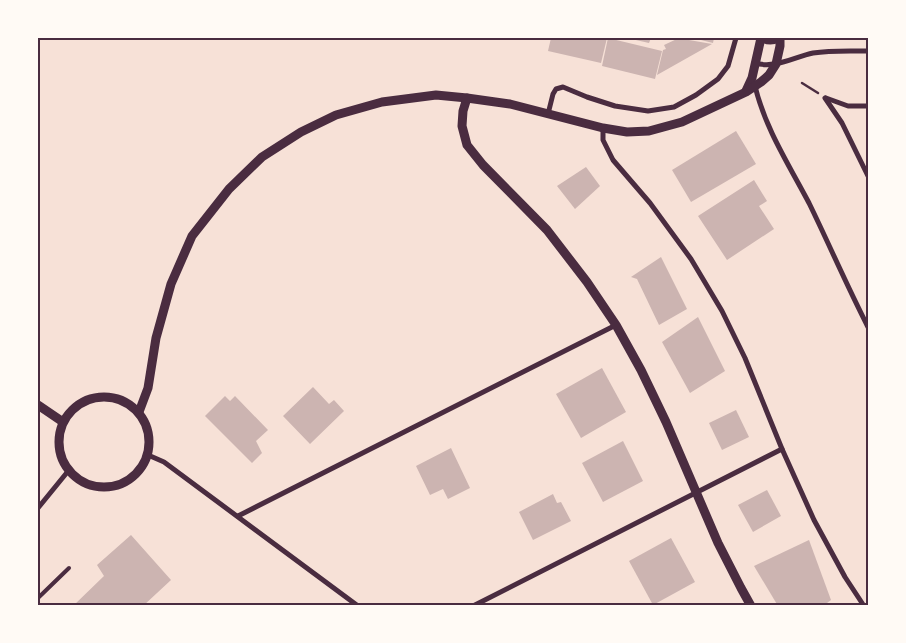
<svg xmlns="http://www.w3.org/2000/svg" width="906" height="643" viewBox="0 0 906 643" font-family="Manrope,sans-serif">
  <rect width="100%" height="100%" fill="#f7e1d7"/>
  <g fill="#ccb4b1">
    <path d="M551 38H607L601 63 548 51Z"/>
    <path d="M608 38 662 51 655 79 602 66Z"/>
    <path d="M627 38H651L649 43Z"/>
    <path d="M679 38H687L689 40 712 44 657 75 663 50 666 49 664 45Z"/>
    <path d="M693 38H714L713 43Z"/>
    <path d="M736 131 756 164 691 202 672 170Z"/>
    <path d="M586 167 600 186 575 209 557 186Z"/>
    <path d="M754 180 767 201 759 206 774 229 727 260 698 216Z"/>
    <path d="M661 257 687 309 659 325 637 279 631 277Z"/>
    <path d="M698 317 725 371 690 393 662 342Z"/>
    <path d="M602 368 626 412 581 438 556 394Z"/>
    <path d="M313 387 329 404 334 400 344 411 310 444 283 416Z"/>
    <path d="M225 396 230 401 235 396 268 430 256 441 262 453 252 463 205 416Z"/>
    <path d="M736 410 749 437 722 450 709 423Z"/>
    <path d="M623 441 643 481 603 502 582 463Z"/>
    <path d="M451 448 470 488 448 499 443 489 430 495 416 466Z"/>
    <path d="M767 490 781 516 753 532 738 505Z"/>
    <path d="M553 494 557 503 561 502 571 521 533 540 519 512Z"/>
    <path d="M131 535 171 580 143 606H73L104 576 97 565Z"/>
    <path d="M671 538 695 582 653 605 629 561Z"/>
    <path d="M809 540 831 600 823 606H778L754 566Z"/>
  </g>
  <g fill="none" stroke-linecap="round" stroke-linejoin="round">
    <path stroke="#4a2c40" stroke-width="2.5" d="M802 83 818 93"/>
    <path stroke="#4a2c40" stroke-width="4" d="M38 598 69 568"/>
    <g stroke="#4a2c40" stroke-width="5">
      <path d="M760 39C768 43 773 43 780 39"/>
      <path d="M755 63C775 69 794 57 813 53 831 50 850 51 868 51"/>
      <path d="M755 86C765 128 789 165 809 203 829 244 847 286 868 327"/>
      <path d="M825 98 842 123 868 176"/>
      <path d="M826 98 848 106H868"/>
      <path d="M548 114 553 94 556 89 563 87 587 97 615 106 648 111 674 107 696 95 718 79 728 66 736 38"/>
      <path d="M603 128V140L613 160 650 203 691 259 722 311 745 358 782 449 814 520 845 577 864 606"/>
      <path d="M148 455 164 462 358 606"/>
      <path d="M38 508 69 470"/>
      <path d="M238 516 616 325"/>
      <path d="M473 606 782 449"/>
    </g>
    <g stroke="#4a2c40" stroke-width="9">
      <path d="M746 91 752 78 761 38"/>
      <path d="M467 98 463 111 462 126 467 145 483 165 547 230 587 282 616 325 641 370 666 422 718 543 741 588 751 606"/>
      <circle cx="104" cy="442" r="45"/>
      <path d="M38 405 63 422"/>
      <path d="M139 412 148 388 156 338 171 284 192 236 229 189 262 157 301 132 336 115 382 102 436 95 467 98 510 104 603 128 627 132 649 131 682 122 746 92 761 82 769 75 776 64 780 46V38"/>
    </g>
  </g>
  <rect width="906" height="643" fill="none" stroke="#fffaf5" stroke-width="78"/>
  <rect x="39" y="39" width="828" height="565" fill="none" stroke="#4a2c40" stroke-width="2"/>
</svg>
